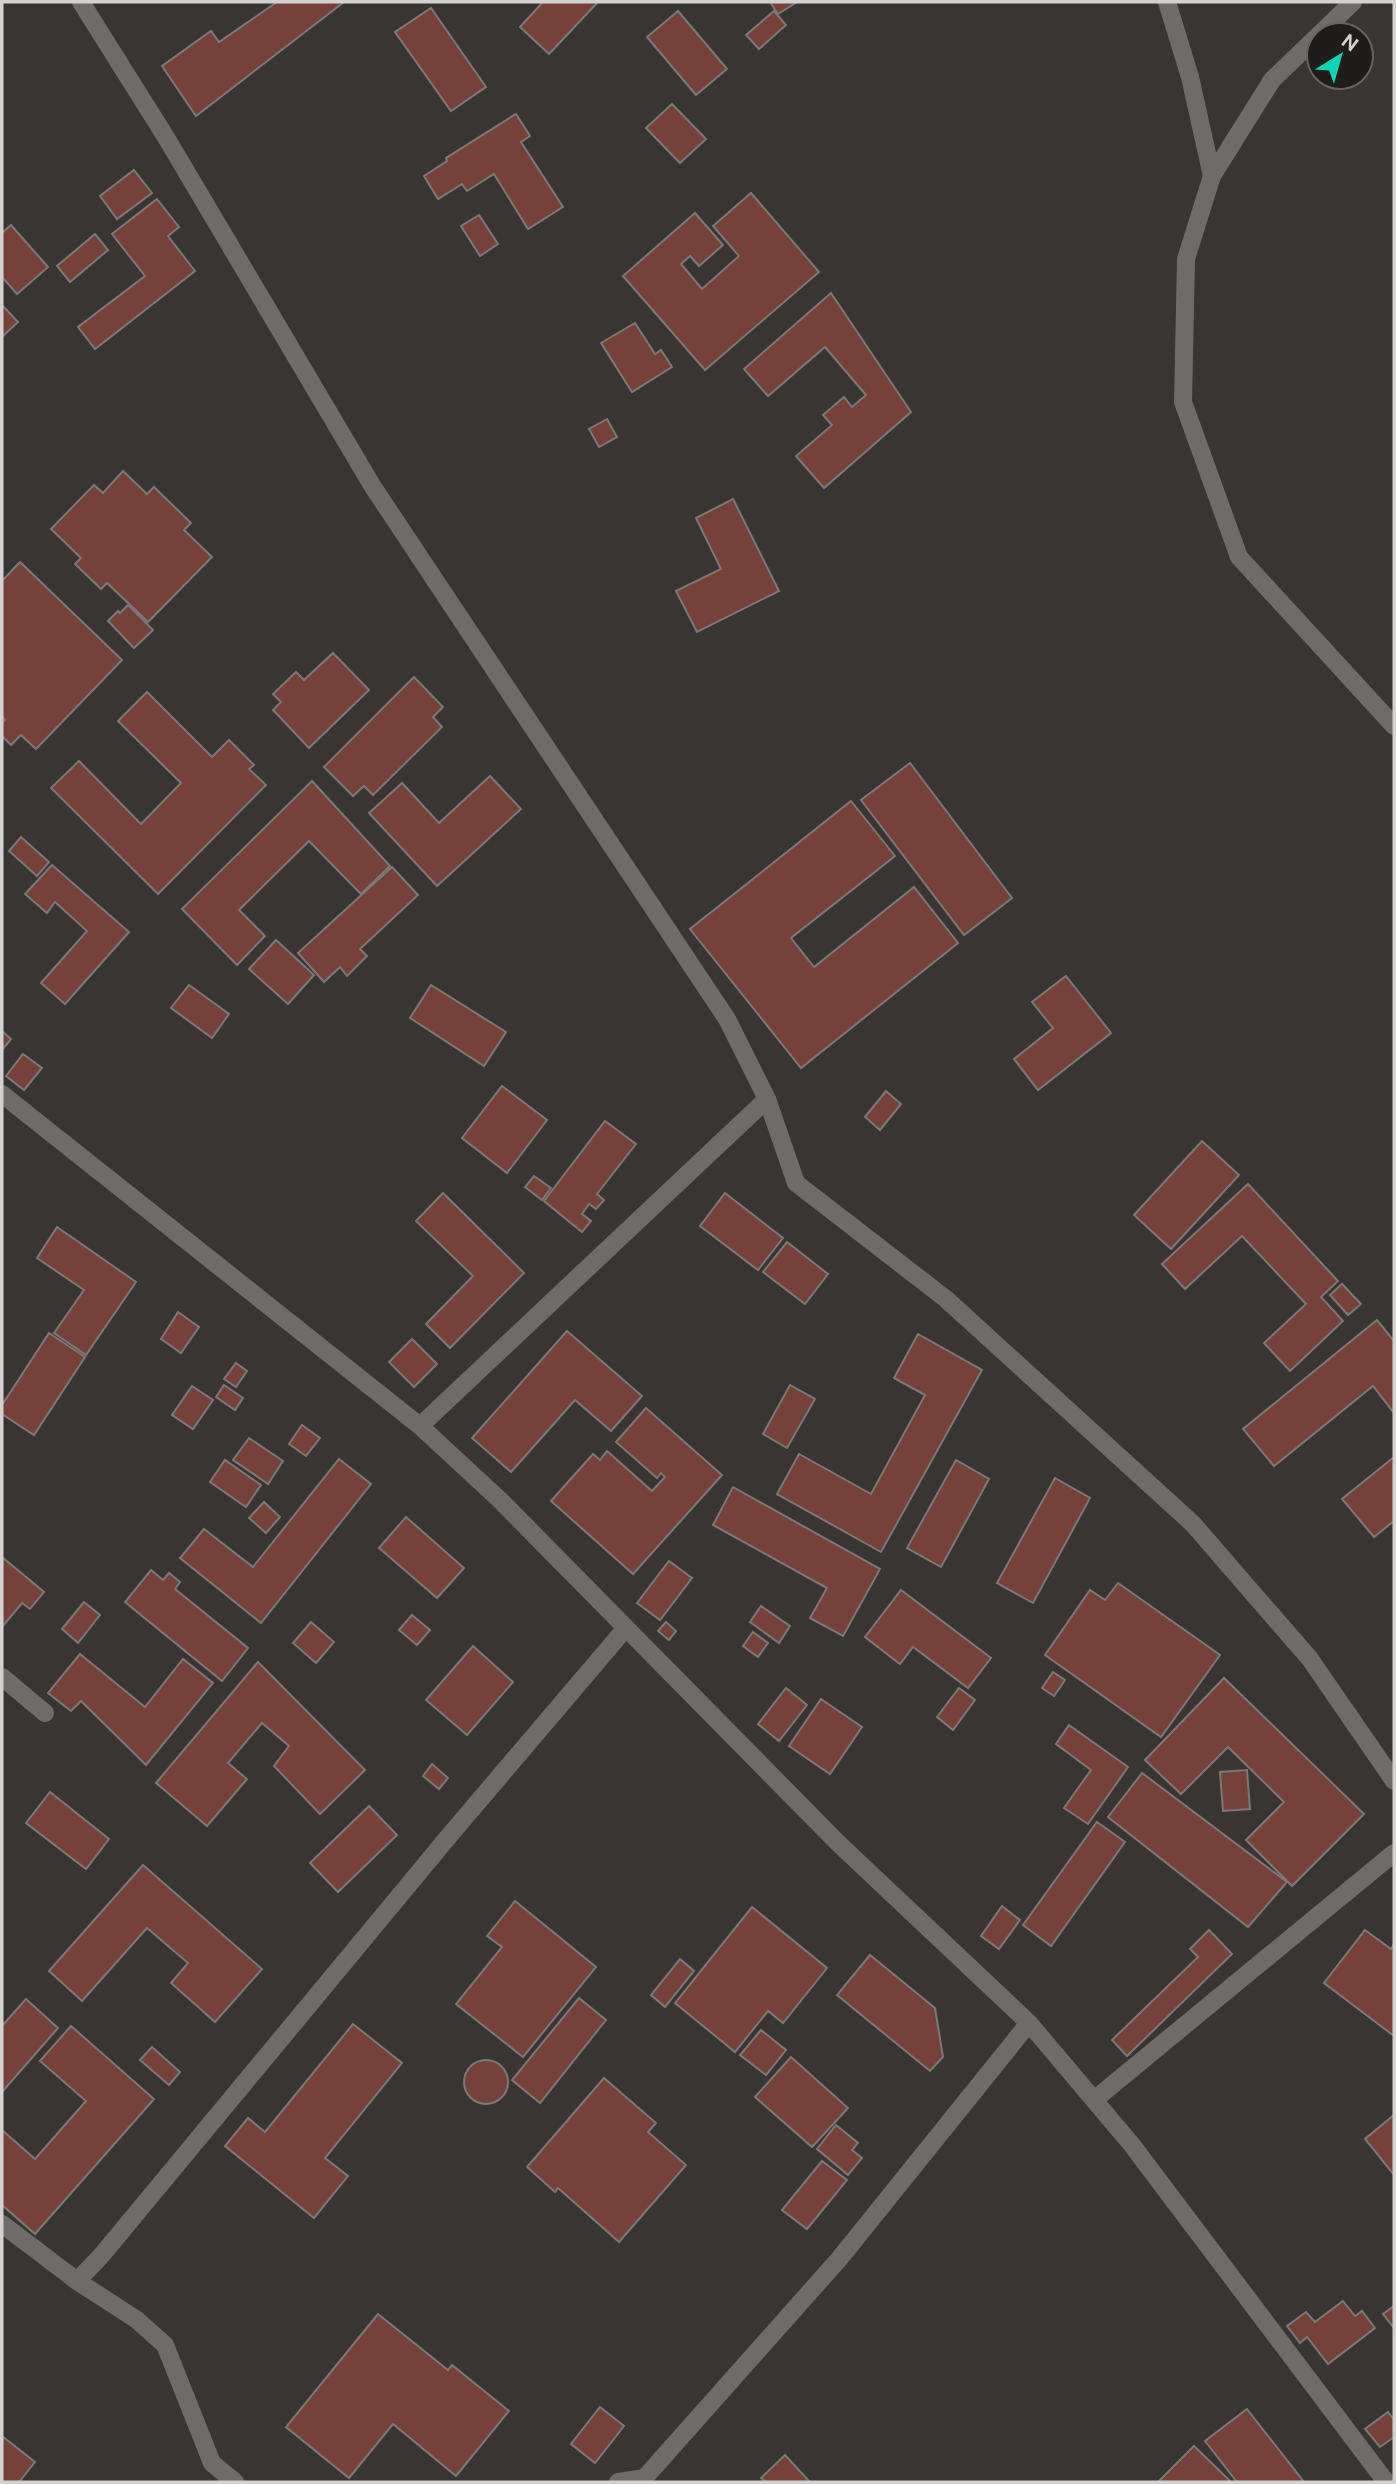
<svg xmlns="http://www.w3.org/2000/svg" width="1396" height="2484" viewBox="0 0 1396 2484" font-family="'Public Sans',sans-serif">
  <rect width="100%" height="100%" fill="#383533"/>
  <g fill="#754139" stroke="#7d7878" stroke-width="2">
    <path d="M277 2H344L196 116 162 66 211 31 219 42Z"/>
    <path d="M543 2H598L549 54 520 27Z"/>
    <path d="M770 2H797L778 14Z"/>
    <path d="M431 8 486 87 451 111 395 32Z"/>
    <path d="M678 11 727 69 696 95 647 37Z"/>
    <path d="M774 11 786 25 759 49 746 35Z"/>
    <path d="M672 104 706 139 680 163 646 128Z"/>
    <path d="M516 114 530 136 521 142 563 207 528 229 494 174 467 191 462 184 438 199 424 176 447 161 446 158Z"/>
    <path d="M134 170 152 193 117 219 100 196Z"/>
    <path d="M751 193 819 272 705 370 623 276 695 213 723 245 699 266 690 256 681 264 702 289 739 256 713 226Z"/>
    <path d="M157 199 179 227 168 236 195 271 95 349 78 327 145 276 112 234Z"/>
    <path d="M479 215 498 244 480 256 461 226Z"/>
    <path d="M11 225 48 267 17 294 2 277V233Z"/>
    <path d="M95 234 108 250 70 282 57 266Z"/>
    <path d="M831 293 911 412 824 488 796 456 832 425 823 415 844 397 852 407 866 395 825 347 768 396 744 369Z"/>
    <path d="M2 305 18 322 2 337Z"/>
    <path d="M635 323 655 354 661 350 672 367 632 392 601 343Z"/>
    <path d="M607 419 617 437 599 447 589 429Z"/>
    <path d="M123 471 147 494 154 487 191 523 184 530 212 557 148 622 107 583 101 589 75 564 81 558 51 529 94 485 103 493Z"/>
    <path d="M733 499 779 591 697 632 676 591 721 569 696 518Z"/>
    <path d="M20 562 122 660 36 749 21 735 11 745 2 736V723L5 720 2 716V581Z"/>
    <path d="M128 605 153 630 134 648 108 621 118 611 120 613Z"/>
    <path d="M333 653 369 690 309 748 273 710 281 702 273 694 296 672 304 680Z"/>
    <path d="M414 677 443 707 433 717 442 727 373 795 364 786 353 796 324 767Z"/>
    <path d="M147 692 212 757 229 740 254 765 249 769 266 785 158 894 51 788 79 761 141 824 181 783 118 721Z"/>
    <path d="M910 763 1012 898 964 935 861 800Z"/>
    <path d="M490 776 521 809 437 886 369 813 402 783 439 823Z"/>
    <path d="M312 781 390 866 361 894 309 841 239 910 265 936 237 965 182 909Z"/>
    <path d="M851 801 895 856 791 938 814 967 914 887 958 943 801 1068 690 929Z"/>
    <path d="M21 837 49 862 37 876 9 851Z"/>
    <path d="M52 865 129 932 65 1004 41 983 87 931 55 902 47 913 25 894Z"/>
    <path d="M392 867 418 895 360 949 367 956 347 976 340 967 324 982 298 953Z"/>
    <path d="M276 940 314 975 288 1004 249 969Z"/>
    <path d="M1066 976 1111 1033 1038 1090 1014 1059 1053 1028 1032 1002Z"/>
    <path d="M189 985 229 1014 212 1038 171 1008Z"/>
    <path d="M431 985 506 1032 484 1066 410 1018Z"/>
    <path d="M2 1031 11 1039 2 1050Z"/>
    <path d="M23 1054 42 1068 24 1090 6 1076Z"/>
    <path d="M502 1086 547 1120 507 1173 462 1138Z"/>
    <path d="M886 1091 901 1104 880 1130 865 1117Z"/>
    <path d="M605 1121 636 1144 597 1194 604 1200 596 1209 589 1204 582 1214 591 1221 582 1232 544 1201Z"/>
    <path d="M1202 1141 1239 1175 1171 1249 1134 1215Z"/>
    <path d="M534 1176 551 1188 542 1200 525 1187Z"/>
    <path d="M1248 1184 1338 1281 1321 1297 1343 1321 1290 1371 1264 1343 1306 1304 1242 1236 1185 1289 1162 1264Z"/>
    <path d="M443 1193 524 1273 450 1348 426 1324 473 1276 416 1221Z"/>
    <path d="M725 1193 783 1238 758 1270 700 1226Z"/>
    <path d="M57 1227 136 1282 86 1355 54 1333 84 1290 37 1258Z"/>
    <path d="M787 1242 828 1274 805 1304 763 1272Z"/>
    <path d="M1342 1284 1361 1304 1348 1315 1330 1295Z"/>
    <path d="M178 1312 199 1327 181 1353 161 1339Z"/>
    <path d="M1377 1320 1394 1341V1413L1373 1386 1274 1466 1243 1429Z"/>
    <path d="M567 1331 642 1396 611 1431 575 1400 511 1472 472 1438Z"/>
    <path d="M49 1333 85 1357 34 1435 2 1414V1405Z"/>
    <path d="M918 1334 982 1370 881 1552 777 1494 799 1454 871 1494 925 1395 894 1378Z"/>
    <path d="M412 1339 437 1364 414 1387 389 1362Z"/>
    <path d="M236 1363 247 1371 236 1387 224 1379Z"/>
    <path d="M224 1385 243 1398 235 1410 216 1397Z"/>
    <path d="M790 1385 815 1399 787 1448 763 1434Z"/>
    <path d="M192 1386 213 1400 193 1429 172 1415Z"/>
    <path d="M646 1408 722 1475 633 1574 551 1501 593 1454 600 1460 607 1451 652 1491 665 1477 661 1473 657 1478 616 1442Z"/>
    <path d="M302 1425 320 1438 306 1456 289 1444Z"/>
    <path d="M249 1438 283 1461 268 1484 233 1460Z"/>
    <path d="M1394 1457V1521L1374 1537 1342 1499Z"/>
    <path d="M339 1459 371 1484 261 1623 180 1558 204 1529 253 1567Z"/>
    <path d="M225 1460 261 1485 246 1507 210 1482Z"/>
    <path d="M956 1460 989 1479 941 1567 907 1548Z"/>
    <path d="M1055 1478 1090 1498 1033 1603 997 1583Z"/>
    <path d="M733 1487 880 1569 843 1636 810 1618 827 1588 713 1525Z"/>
    <path d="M264 1502 280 1517 266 1533 249 1518Z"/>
    <path d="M406 1517 464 1568 437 1598 379 1548Z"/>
    <path d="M2 1557 44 1592 30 1609 22 1603 2 1627Z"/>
    <path d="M669 1561 692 1578 660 1620 637 1603Z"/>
    <path d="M151 1570 163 1580 169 1573 180 1582 175 1589 248 1648 222 1681 125 1602Z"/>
    <path d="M1118 1583 1220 1655 1161 1737 1045 1655 1090 1590 1105 1600Z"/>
    <path d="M901 1590 991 1658 968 1688 913 1647 900 1664 865 1637Z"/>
    <path d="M84 1602 100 1615 78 1643 62 1629Z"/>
    <path d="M761 1606 790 1626 779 1643 750 1622Z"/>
    <path d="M412 1615 430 1630 417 1645 399 1630Z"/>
    <path d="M311 1622 334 1642 316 1663 293 1643Z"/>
    <path d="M666 1622 676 1631 669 1640 658 1631Z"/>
    <path d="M753 1632 768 1643 758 1657 743 1646Z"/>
    <path d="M473 1646 513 1682 467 1735 426 1700Z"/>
    <path d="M80 1654 145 1707 183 1659 213 1683 146 1765 81 1701 71 1711 48 1693Z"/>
    <path d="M258 1662 365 1770 320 1814 274 1766 289 1746 262 1723 228 1763 247 1779 207 1826 156 1783Z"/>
    <path d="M1053 1672 1065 1680 1054 1696 1042 1688Z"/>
    <path d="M1224 1678 1364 1814 1292 1886 1246 1840 1284 1802 1228 1747 1181 1794 1145 1760Z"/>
    <path d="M786 1688 807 1705 779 1741 758 1724Z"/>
    <path d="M959 1688 975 1700 953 1730 937 1717Z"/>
    <path d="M821 1699 862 1727 830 1774 789 1746Z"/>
    <path d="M1069 1725 1128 1767 1088 1824 1064 1808 1091 1770 1056 1744Z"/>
    <path d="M432 1764 448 1778 439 1789 423 1776Z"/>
    <path d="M1247 1770 1250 1809 1223 1811 1220 1772Z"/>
    <path d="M1142 1773 1287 1882 1248 1927 1108 1817Z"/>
    <path d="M50 1792 109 1839 86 1869 26 1823Z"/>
    <path d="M369 1806 397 1835 338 1892 310 1863Z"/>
    <path d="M1097 1822 1125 1842 1051 1946 1023 1925Z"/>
    <path d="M143 1865 262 1969 215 2022 171 1983 188 1963 147 1928 82 2001 49 1971Z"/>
    <path d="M515 1901 596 1967 523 2057 456 2004 502 1947 487 1936Z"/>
    <path d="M1002 1906 1020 1920 999 1949 981 1936Z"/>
    <path d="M752 1907 827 1968 783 2023 768 2011 735 2052 675 2003Z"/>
    <path d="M1209 1930 1232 1954 1127 2056 1112 2040 1198 1957 1190 1949Z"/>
    <path d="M1365 1930 1391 1949 1394 1944V2036L1324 1983Z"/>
    <path d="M870 1955 935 2008 943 2057 930 2071 837 1995Z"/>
    <path d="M680 1959 694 1971 665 2007 651 1995Z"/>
    <path d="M579 1998 606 2020 540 2103 512 2080Z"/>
    <path d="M26 1999 58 2028 2 2092V2026Z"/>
    <path d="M353 2024 402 2063 325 2158 348 2176 314 2218 225 2146 248 2118 265 2132Z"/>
    <path d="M71 2026 154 2099 35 2234 2 2205V2130L35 2159 86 2101 40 2061Z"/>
    <path d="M761 2030 786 2050 766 2075 740 2055Z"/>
    <path d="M152 2047 180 2072 169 2085 140 2060Z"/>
    <path d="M791 2057 848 2108 812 2147 755 2097Z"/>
    <circle cx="486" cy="2082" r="22"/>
    <path d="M604 2078 656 2123 648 2132 686 2165 619 2242 558 2188 555 2192 527 2167Z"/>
    <path d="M1394 2115V2175L1365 2139Z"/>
    <path d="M836 2125 858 2143 852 2150 862 2158 848 2175 817 2149Z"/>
    <path d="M822 2161 847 2180 807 2229 782 2210Z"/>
    <path d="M1343 2301 1355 2316 1362 2311 1375 2328 1328 2364 1307 2337 1300 2343 1287 2326 1306 2312 1315 2322Z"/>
    <path d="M1394 2306V2328L1383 2314Z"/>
    <path d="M378 2314 448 2370 452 2365 509 2411 456 2476 393 2424 349 2478 286 2427Z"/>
    <path d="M600 2407 624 2426 595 2463 571 2444Z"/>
    <path d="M1247 2409 1304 2482H1237L1205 2441Z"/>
    <path d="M1388 2412 1394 2420V2437L1380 2447 1365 2429Z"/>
    <path d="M2 2436 35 2462 19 2482H2Z"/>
    <path d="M1194 2446 1231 2482H1158Z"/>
    <path d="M785 2455 810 2482H766L761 2478Z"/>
  </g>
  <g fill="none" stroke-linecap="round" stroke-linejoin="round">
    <g stroke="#6e6b69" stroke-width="18">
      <path d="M81 2 167 139 373 487 727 1019 767 1099 420 1426"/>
      <path d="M1167 2 1190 77 1212 176"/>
      <path d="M1353 2 1272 80 1212 176 1186 259 1183 402 1239 557 1394 726"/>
      <path d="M2 1094 420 1426 500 1500 838 1843 1029 2023 1132 2145 1386 2482"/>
      <path d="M767 1099 796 1183 946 1299 1193 1524 1310 1659 1394 1781"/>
      <path d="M2 1677 45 1713"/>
      <path d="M1094 2100 1394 1853"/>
      <path d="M2 2224 77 2281 137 2320 165 2345 212 2463 235 2482"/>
      <path d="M77 2281 101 2256 449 1836 625 1629"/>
      <path d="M618 2482 645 2478"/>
      <path d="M641 2482 840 2258 1029 2023"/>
    </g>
  </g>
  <rect width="1396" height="2484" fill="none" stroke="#d4d2d0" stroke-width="7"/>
  <g transform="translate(1340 56) rotate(37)"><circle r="33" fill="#1e1d1c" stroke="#676564" stroke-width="2"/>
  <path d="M0-5L12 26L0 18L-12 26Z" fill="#0fd5b4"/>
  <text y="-10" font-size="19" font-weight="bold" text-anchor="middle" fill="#d4d2d0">N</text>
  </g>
</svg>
